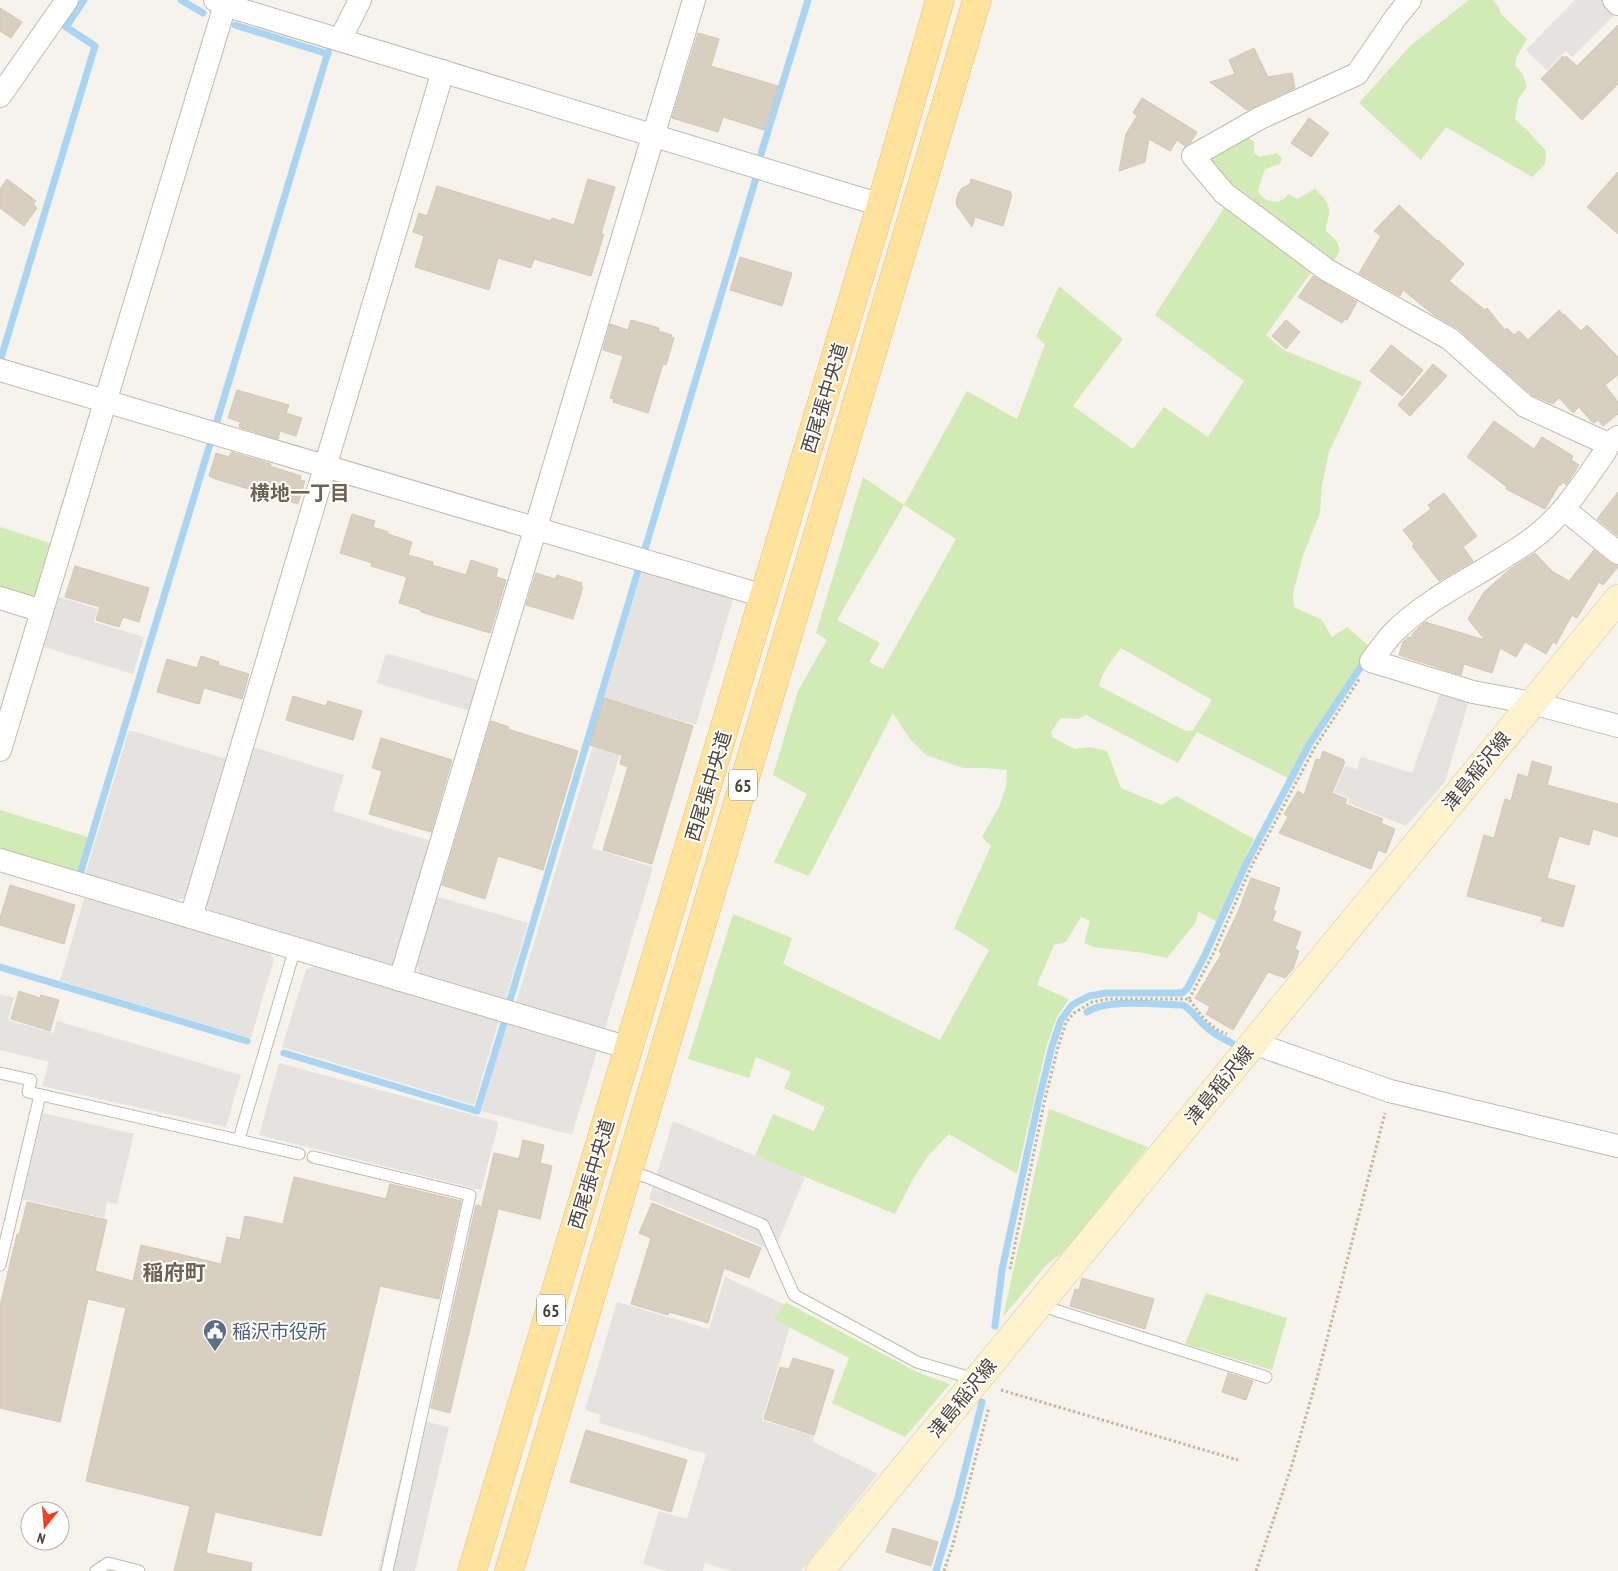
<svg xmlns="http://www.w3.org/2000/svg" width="1618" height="1571" viewBox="0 0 1618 1571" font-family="'PT Sans Narrow','Noto Sans JP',sans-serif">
  <rect width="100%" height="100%" fill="#f6f3ec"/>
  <g fill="#d2eab5" fill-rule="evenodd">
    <path d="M1469 0H1493L1498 6 1501 14 1527 39 1517 56 1515 65 1523 75 1527 87 1518 99 1515 119 1528 131 1546 151 1545 164 1532 177 1446 127 1421 160 1359 103 1410 46Z"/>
    <path d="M1243 134 1254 142V153L1260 157 1277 153 1282 158 1280 164 1265 169 1258 190C1261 199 1273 205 1282 200 1285 199 1286 196 1288 194L1297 199 1315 189C1322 196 1331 204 1329 214 1328 220 1326 224 1326 231L1336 240 1340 250 1336 258 1331 264 1230 188 1208 160Z"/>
    <path d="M1228 202 1315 267 1266 335 1284 350 1362 382 1329 452 1322 485 1320 513 1303 555 1293 594 1294 607 1322 620 1332 637 1347 627 1370 647 1308 741 1288 778 1197 732 1178 763 1086 715 1078 719 1061 718 1051 732 1052 737 1075 749 1090 747 1107 751 1121 788 1162 805 1176 796 1254 839 1243 862 1217 922 1198 911 1196 922 1167 958 1144 953 1094 947 1084 943 1090 921 1081 917 1066 942 1054 945 1037 985 1069 999 1057 1017 1047 1044 1017 1174 949 1134 928 1156 913 1179 895 1214 755 1156 773 1114 814 1131 825 1107 784 1088 791 1072 756 1057 749 1078 688 1059 733 914 792 938 783 964 940 1040 989 950 954 928 991 846 982 837 999 807 1006 787 1007 770 985 768H963L926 755 909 738 893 713 809 876 774 862 807 794 773 775 798 691 827 640 816 633 863 477 904 505 967 391 1017 419 1045 344 1036 337 1059 286 1123 339 1073 406 1133 449 1164 407 1208 437 1244 381 1155 315ZM904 505 956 539 883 669 869 662 880 643 837 620ZM1121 648 1212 700 1193 730 1186 731 1099 686C1102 671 1112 660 1121 648Z"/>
    <path d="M0 527 50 543 35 594 25 598 0 591Z"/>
    <path d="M0 810 88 837 77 872 0 849Z"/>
    <path d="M1049 1109 1148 1147 1065 1251 1047 1264 1003 1317Z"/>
    <path d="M1206 1293 1287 1318 1272 1370 1185 1344Z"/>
    <path d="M787 1303 917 1372 950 1384 905 1437 832 1403 849 1358 773 1319 784 1304Z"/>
  </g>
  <g fill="#e5e3e0">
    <path d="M1575 0H1605L1617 12 1572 57 1566 51 1547 70 1526 50Z"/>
    <path d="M642 571 733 599 696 725 604 698Z"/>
    <path d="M59 597 98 609 94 622 144 637 133 674 44 647Z"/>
    <path d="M386 653 478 680 469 711 377 683Z"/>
    <path d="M1442 688 1470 697 1445 782 1406 826 1348 803 1350 798 1334 792 1345 766 1357 769 1361 757 1412 773Z"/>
    <path d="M598 729 625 737 592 848 653 867 605 1029 516 1003Z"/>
    <path d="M129 730 226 759 184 898 174 901 85 875Z"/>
    <path d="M252 747 344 775 333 811 431 841 394 966 209 910 205 904Z"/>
    <path d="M85 896 269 952 274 959 251 1038 60 981Z"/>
    <path d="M435 896 528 923 505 1000 420 974 415 964Z"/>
    <path d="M316 965 499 1020 474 1105 282 1047 306 970Z"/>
    <path d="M0 994 14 998 8 1020 53 1033 57 1021 241 1075 226 1127 42 1086 49 1062 0 1050Z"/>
    <path d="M508 1021 598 1048 572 1135 481 1111Z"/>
    <path d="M279 1063 499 1122 481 1190 259 1135Z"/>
    <path d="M43 1113 134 1134 117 1204 107 1202 104 1218 22 1199Z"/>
    <path d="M673 1121 805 1177 774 1251 649 1199Z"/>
    <path d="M725 1277 784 1304 773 1319 790 1327 762 1420 814 1436 813 1442 878 1474 801 1571H732L705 1563 703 1571H666L643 1564 659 1511 687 1519 706 1454 599 1423 601 1415 585 1410 617 1302 709 1329Z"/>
    <path d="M414 1419 449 1427 415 1571H378Z"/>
  </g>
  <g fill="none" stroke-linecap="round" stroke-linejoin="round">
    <g stroke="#a9d4f2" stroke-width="7">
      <path d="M181 0 203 13"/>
      <path d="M235 25 328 54"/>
      <path d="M761 154 808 0"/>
      <path d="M1 358 95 46 66 27 84 0"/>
      <path d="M217 421 328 52"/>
      <path d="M645 549 756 178"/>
      <path d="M81 871 210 444"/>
      <path d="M0 967 247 1041"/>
      <path d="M510 1000 638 571"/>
      <path d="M1087 1012C1108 998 1157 1005 1183 1005 1192 1010 1197 1019 1204 1025 1212 1033 1221 1038 1232 1043"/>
      <path d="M284 1053 477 1111 504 1023"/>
      <path d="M995 1326 1002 1270 1039 1099 1052 1046 1061 1020 1072 1005 1089 996 1106 993H1182L1187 989 1205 955 1246 864 1310 743 1366 659"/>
      <path d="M936 1571 957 1501 982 1402"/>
    </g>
  </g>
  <g fill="#d8cfc1" stroke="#d3c7b4">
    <path d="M0 8 22 22 11 38 0 31Z"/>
    <path d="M1618 25V84L1582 120 1541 79 1563 56 1565 58 1566 56 1577 66Z"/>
    <path d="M698 33 719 39 711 66 778 86 764 130 723 117 718 132 672 118Z"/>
    <path d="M1254 48 1268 77 1292 73 1295 88 1247 110 1210 82 1235 74 1229 60Z"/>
    <path d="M1142 98 1197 132 1191 142 1185 146 1177 140 1170 151 1149 139 1145 162 1119 171 1126 134 1137 116 1133 113Z"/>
    <path d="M1309 118 1329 133 1311 157 1291 143Z"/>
    <path d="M1618 172V234L1587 207Z"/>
    <path d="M7 179 36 201 33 204 37 208 24 226 0 208V189Z"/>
    <path d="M588 179 615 187 601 234H604L591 276 534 259 531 268 498 258 489 290 415 267 424 236 413 232 419 213 427 216 437 186 551 221 552 218 574 225Z"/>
    <path d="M971 179 1011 192 1010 195H1012L1003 226 975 217 972 227 957 206 956 201 959 192 962 188 970 184Z"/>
    <path d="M1399 205 1437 241 1438 240 1464 264 1449 281 1485 310 1487 308 1505 330 1507 328 1514 335 1519 331 1528 340 1559 310 1563 315 1564 314 1581 331 1587 325 1618 357V375L1605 385 1618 402V414L1603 426 1598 420 1594 423 1592 422 1579 407 1573 413 1559 398 1553 404 1532 395 1457 328 1434 315 1403 290 1400 296 1359 273 1381 236 1374 231Z"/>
    <path d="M740 257 792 273 782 306 730 290Z"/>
    <path d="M1313 276 1357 302 1347 320 1345 319 1342 323 1298 297Z"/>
    <path d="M631 320 659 328 658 331 672 335 671 337 674 338 666 365 663 364 648 413 613 402 614 399 610 398 623 356 603 350 610 324 628 330Z"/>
    <path d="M1286 320 1300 332 1286 349 1272 336Z"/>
    <path d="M1391 345 1423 370 1402 396 1370 371Z"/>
    <path d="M1433 364 1447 376 1410 416 1398 405Z"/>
    <path d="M237 390 289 405 286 413 302 418 296 436 280 431 278 439 239 427 240 422 228 418Z"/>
    <path d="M1494 421 1534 449 1542 437 1573 456 1571 460 1579 465 1566 485 1563 482 1561 485H1559L1545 509 1506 489 1507 487 1467 457Z"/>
    <path d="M231 452 271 464 270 466 301 476 300 480 305 481 298 504 212 478V477L209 476 216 453 229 457Z"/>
    <path d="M1618 492V536L1597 519Z"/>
    <path d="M1444 493 1477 536 1463 547 1473 561 1439 581 1412 546 1414 544 1403 530 1431 509 1428 505Z"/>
    <path d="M352 514 375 521 373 527 388 532V534L412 542 408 555 433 562 432 565 466 575 471 560 498 569 496 577 506 580 490 633 421 612V610L399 603 407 577 371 566 372 563 340 553Z"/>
    <path d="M1594 550 1610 563 1618 566V567L1603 585 1599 582 1577 618 1572 615 1556 644 1553 642 1546 654 1525 642 1516 657 1500 648 1492 673 1464 664 1461 675 1399 655 1403 642 1408 637 1411 638 1413 633 1425 622 1485 640 1468 619 1484 592 1509 570 1535 553 1552 571 1569 581Z"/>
    <path d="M75 566 149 588 139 622 123 617 119 627 96 620 100 607 65 597Z"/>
    <path d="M536 573 555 579 557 575 582 583 581 587H583L573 619 526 605Z"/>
    <path d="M201 656 219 662 218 665 222 666 249 674 242 699 204 688 199 704 157 692 167 659 197 668Z"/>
    <path d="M293 696 326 706 328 701 362 711 353 740 286 720Z"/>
    <path d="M604 698 693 726 652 864 603 850 628 767 620 764 622 755 590 745Z"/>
    <path d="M491 721 509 727 508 729 578 751 543 870 498 856 485 899 442 885Z"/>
    <path d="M381 738 452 760 431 832 369 814 382 771 372 768Z"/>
    <path d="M1323 751 1344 760 1343 761 1345 762 1332 793 1347 799 1345 804 1383 819 1381 823 1395 829 1386 853 1378 850 1371 869 1279 833 1288 817 1284 814 1298 791 1304 795 1316 759 1320 760Z"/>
    <path d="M1532 761 1552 767 1547 785 1618 804V837L1593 829 1589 845 1559 836 1547 878 1575 886 1563 927 1541 921 1543 917 1467 896 1484 835 1494 838 1505 799 1511 801 1518 774 1528 777Z"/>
    <path d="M1251 878 1280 888 1273 910 1276 911 1272 921 1301 932 1295 949 1299 951 1293 969 1285 978 1268 972 1233 1030 1206 1014 1210 1007 1195 998 1222 953 1219 952 1238 912Z"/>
    <path d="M10 885 75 905 64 944 0 925V918Z"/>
    <path d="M19 991 40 998 41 995 59 1000 50 1031 11 1019Z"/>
    <path d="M523 1140 544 1145 540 1163 552 1166 540 1219 482 1205 494 1153 519 1159Z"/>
    <path d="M294 1177 386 1199 390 1184 461 1201 439 1299 380 1286 321 1536 215 1512 206 1553 252 1563 251 1571H174L190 1506 86 1481 126 1308 88 1299 60 1422 0 1408V1306L17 1234 19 1235 27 1202 107 1220 95 1271 133 1281 141 1245 221 1264 227 1237 240 1240 245 1216 283 1224Z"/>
    <path d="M652 1203 761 1248 749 1278 724 1268 708 1323 669 1312 668 1315 631 1304 651 1238 639 1233Z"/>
    <path d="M476 1205 498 1210 450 1413 431 1408Z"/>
    <path d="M1082 1278 1154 1299 1145 1329 1070 1306 1075 1289 1079 1290Z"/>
    <path d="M793 1358 834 1370 814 1435 764 1419 780 1367 789 1369Z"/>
    <path d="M1228 1373 1253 1381 1246 1400 1222 1392Z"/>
    <path d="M586 1430 687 1460 671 1512 570 1482Z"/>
    <path d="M893 1528 938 1542 931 1566 886 1552Z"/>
  </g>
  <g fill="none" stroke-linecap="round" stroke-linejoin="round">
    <g stroke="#c2bbae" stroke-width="13">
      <g id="lane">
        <path d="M0 1073 31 1080 28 1092 299 1154"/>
        <path d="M239 1139 295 948"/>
        <path d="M313 1157 470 1195 387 1571"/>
        <path d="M628 1171 647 1177 763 1225 794 1295 917 1362 978 1380"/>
        <path d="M0 1265 40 1095"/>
        <path d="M1039 1305 1266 1377"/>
        <path d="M96 1571 108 1563 139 1571"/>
      </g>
    </g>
    <g stroke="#c2bbae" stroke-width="24">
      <g id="street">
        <path d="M215 0 225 5 881 205"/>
        <path d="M1410 0 1396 17 1357 74 1260 118 1193 156 1224 193 1327 270 1450 339 1525 406 1608 444 1618 437"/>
        <path d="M1614 0 1618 4"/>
        <path d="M340 40 360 0"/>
        <path d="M0 96 67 0"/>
        <path d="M0 370 764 596"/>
        <path d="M1608 444 1605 452C1584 481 1565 513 1537 535 1492 570 1436 591 1395 631 1386 640 1379 651 1371 661L1473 692 1532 703 1618 726"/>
        <path d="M1564 509 1618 553"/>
        <path d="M0 598 42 611"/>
        <path d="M0 750 225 5"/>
        <path d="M0 860 629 1048"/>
        <path d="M191 917 443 71"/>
        <path d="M400 980 694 0"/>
        <path d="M1253 1043 1390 1091 1618 1146"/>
      </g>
    </g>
    <g stroke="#d6c79b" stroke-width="29">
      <path id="secondary" d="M820 1571 1618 599"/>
    </g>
    <g stroke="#e6c16a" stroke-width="29">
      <g id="primary">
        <path d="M472 1571 881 205 940 0"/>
        <path d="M509 1571 977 0"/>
      </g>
    </g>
    <g stroke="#c4b79f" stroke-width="3" stroke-dasharray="2.5 2.5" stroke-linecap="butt">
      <path d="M1189 999 1214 952 1251 867 1315 747 1360 678"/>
      <path d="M1010 1269 1044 1103 1058 1047 1066 1022 1074 1013 1092 1002 1108 999H1189C1200 1014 1209 1028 1227 1034"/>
      <path d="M1001 1390 1238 1460"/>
      <path d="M944 1571 953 1544 989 1407"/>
      <path d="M1256 1571 1291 1468 1317 1378 1385 1113"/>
    </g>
    <use href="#lane" stroke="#fff" stroke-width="11"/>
    <use href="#street" stroke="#fff" stroke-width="22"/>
    <use href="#secondary" stroke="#fff3cd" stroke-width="28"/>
    <use href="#primary" stroke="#ffe39c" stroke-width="28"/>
  </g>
  <defs>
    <g id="civic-pin" transform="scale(1.25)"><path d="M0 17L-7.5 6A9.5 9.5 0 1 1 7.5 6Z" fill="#5c6f8a" stroke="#fff"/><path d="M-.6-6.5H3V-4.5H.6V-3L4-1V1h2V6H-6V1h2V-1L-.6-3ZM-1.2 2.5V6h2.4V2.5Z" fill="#fff"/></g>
  </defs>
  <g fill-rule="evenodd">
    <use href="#civic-pin" x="215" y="1331"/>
  </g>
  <g text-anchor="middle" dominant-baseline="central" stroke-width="4" stroke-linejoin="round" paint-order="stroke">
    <g fill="#fff" stroke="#817c74" stroke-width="1">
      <rect x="729" y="769.5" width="28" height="31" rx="4"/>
      <rect x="537" y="1294.5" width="28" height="31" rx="4"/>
    </g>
    <g font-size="18" font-weight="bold" fill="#4b4439">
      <text x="743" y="785">65</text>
      <text x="551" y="1310">65</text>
    </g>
    <g font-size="19" fill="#4b4439" stroke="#fff">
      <text transform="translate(824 398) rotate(-73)">西尾張中央道</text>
      <text transform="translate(1476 771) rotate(-51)">津島稲沢線</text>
      <text transform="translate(708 786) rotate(-73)">西尾張中央道</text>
      <text transform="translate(1219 1085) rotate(-51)">津島稲沢線</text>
      <text transform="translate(591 1174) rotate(-73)">西尾張中央道</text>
      <text transform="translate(962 1398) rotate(-51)">津島稲沢線</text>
    </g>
    <g font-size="19" fill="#4e5e75" stroke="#fff" text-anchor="start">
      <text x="232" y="1331">稲沢市役所</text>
    </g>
    <g font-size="20" font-weight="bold" fill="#6e6250" stroke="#fff">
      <text x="300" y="493">横地一丁目</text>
    </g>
    <g font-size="21" font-weight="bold" fill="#6e6250" stroke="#fff">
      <text x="174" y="1272">稲府町</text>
    </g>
  </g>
  <g transform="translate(45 1526) rotate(197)"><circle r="24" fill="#ffffff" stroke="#b7b4b0"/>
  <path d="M0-4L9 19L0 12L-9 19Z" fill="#fc3f1d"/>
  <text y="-8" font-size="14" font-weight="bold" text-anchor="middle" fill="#4b4439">N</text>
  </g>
</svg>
